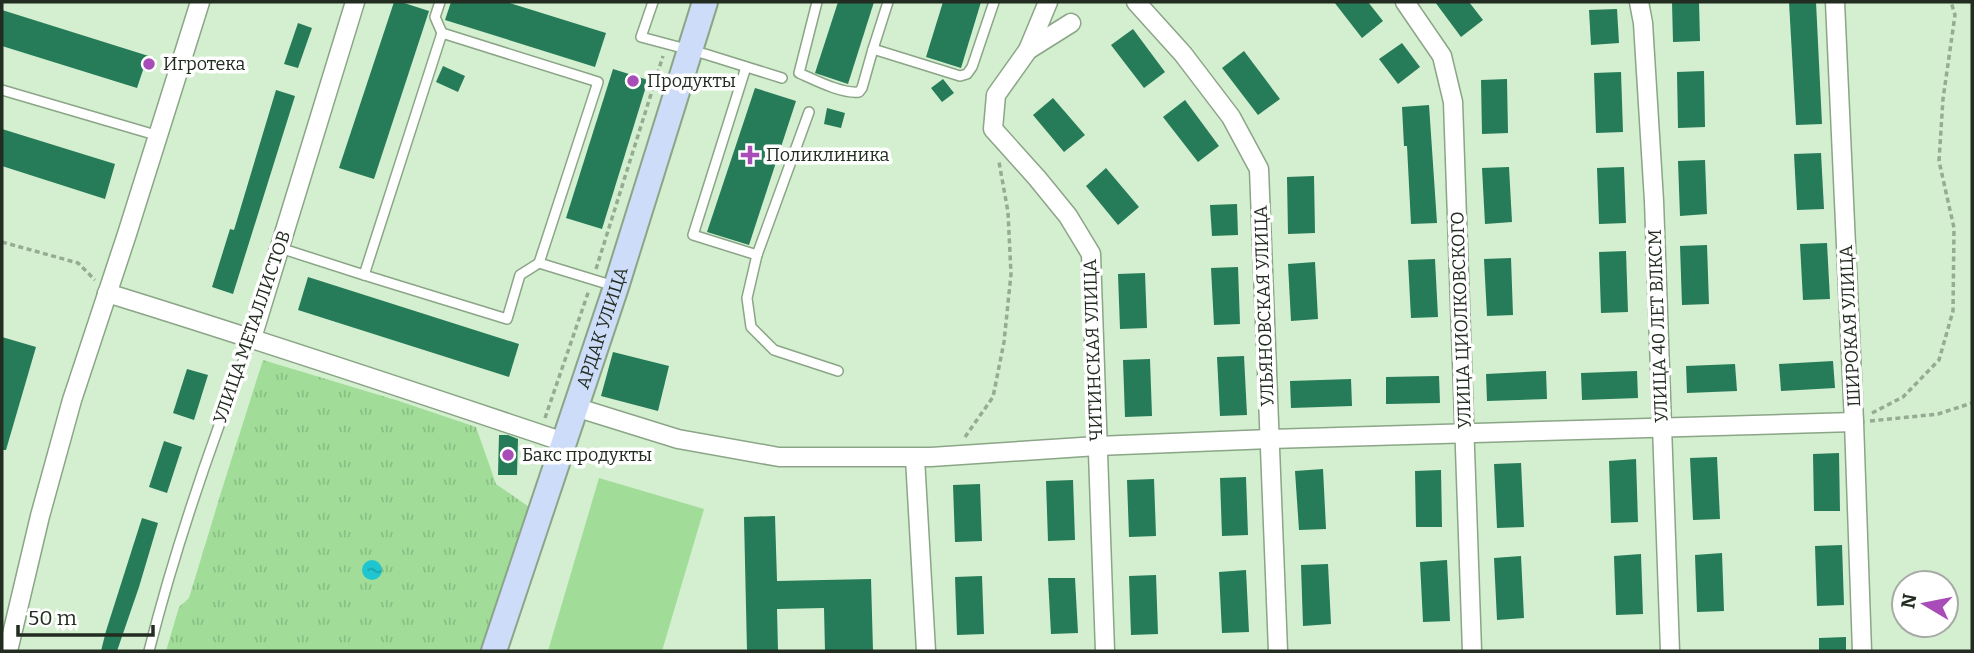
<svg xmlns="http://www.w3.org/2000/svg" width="1974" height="653" viewBox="0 0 1974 653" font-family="Bitter,serif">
  <defs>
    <pattern id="park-tufts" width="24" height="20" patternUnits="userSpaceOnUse" patternTransform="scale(1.75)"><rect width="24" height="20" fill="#a1dd99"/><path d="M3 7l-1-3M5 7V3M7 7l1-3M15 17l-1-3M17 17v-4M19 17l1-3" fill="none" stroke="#8abe84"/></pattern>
    <pattern id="water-ripples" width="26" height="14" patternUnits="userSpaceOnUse" patternTransform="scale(1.75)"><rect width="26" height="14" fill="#1fc6d0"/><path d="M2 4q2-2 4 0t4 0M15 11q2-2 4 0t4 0" fill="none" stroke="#1ba1a8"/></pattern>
  </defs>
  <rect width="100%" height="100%" fill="#d3efcf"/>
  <path fill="url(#park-tufts)" d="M263 360 399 401 476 427 496 484 529 507 481 651H166L179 607 189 598 223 486Z"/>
  <path fill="#a1dd99" d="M599 478 704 509 662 651H548Z"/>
  <circle fill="url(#water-ripples)" cx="372" cy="570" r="10"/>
  <g fill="#267b58">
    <path d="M394 2H401L429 11 374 179 339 168Z"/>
    <path d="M451 2H506L606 33 595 67 445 20Z"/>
    <path d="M838 2H874L848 84 815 73Z"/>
    <path d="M943 2H981L961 68 926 57Z"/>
    <path d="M1334 2H1368L1383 21 1362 38Z"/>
    <path d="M1435 2H1469L1483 20 1461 37Z"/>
    <path d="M1672 2H1699L1700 41 1673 42Z"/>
    <path d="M1789 2H1816L1822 124 1796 125Z"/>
    <path d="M1617 9 1619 43 1591 45 1589 10Z"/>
    <path d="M2 10 155 58 150 72 143 70 137 88 2 46Z"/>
    <path d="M298 23 312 28 298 68 284 64Z"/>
    <path d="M1133 29 1165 72 1144 88 1111 45Z"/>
    <path d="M1402 43 1420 67 1398 84 1379 59Z"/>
    <path d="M1244 51 1280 99 1258 115 1222 68Z"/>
    <path d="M443 66 465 76 458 92 436 82Z"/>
    <path d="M613 69 648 80 602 229 566 218Z"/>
    <path d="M1704 71 1705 127 1678 128 1677 72Z"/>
    <path d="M1621 72 1623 132 1596 133 1594 73Z"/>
    <path d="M943 79 954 93 942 102 931 88Z"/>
    <path d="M1507 79 1508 133 1482 134 1481 80Z"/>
    <path d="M755 88 796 101 749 245 707 232Z"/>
    <path d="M276 90 295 96 233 294 212 287 230 229 234 230Z"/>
    <path d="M1053 98 1085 135 1064 152 1033 115Z"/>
    <path d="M1185 100 1219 146 1198 162 1163 117Z"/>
    <path d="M1429 105 1437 223 1411 224 1407 146H1404L1402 107Z"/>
    <path d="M827 108 845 113 841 128 824 124Z"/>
    <path d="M2 129 115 164 105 199 2 166Z"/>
    <path d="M1821 153 1824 209 1797 210 1794 154Z"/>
    <path d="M1705 160 1707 214 1680 216 1678 161Z"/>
    <path d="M1509 167 1512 222 1485 224 1482 168Z"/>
    <path d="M1624 167 1626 223 1599 224 1597 168Z"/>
    <path d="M1106 168 1139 207 1118 225 1086 186Z"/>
    <path d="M1314 176 1315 233 1288 234 1287 177Z"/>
    <path d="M1237 204 1238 235 1212 236 1210 205Z"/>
    <path d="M1827 243 1830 299 1803 300 1800 244Z"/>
    <path d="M1707 245 1709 304 1682 305 1680 246Z"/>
    <path d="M1626 251 1628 312 1601 313 1599 252Z"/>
    <path d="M1511 258 1513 315 1487 316 1484 259Z"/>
    <path d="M1435 259 1438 317 1411 318 1408 260Z"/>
    <path d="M1315 262 1318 319 1291 321 1288 264Z"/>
    <path d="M1238 267 1240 324 1214 325 1211 268Z"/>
    <path d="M1145 273 1147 328 1120 329 1118 274Z"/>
    <path d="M308 277 519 344 509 377 298 310Z"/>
    <path d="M2 337 36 347 6 450H2Z"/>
    <path d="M613 352 669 366 658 411 601 396Z"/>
    <path d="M1244 356 1247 415 1220 416 1217 357Z"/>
    <path d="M1150 359 1152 416 1125 417 1123 360Z"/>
    <path d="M1833 361 1835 388 1781 391 1779 364Z"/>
    <path d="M1735 364 1737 391 1687 393 1686 366Z"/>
    <path d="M187 369 208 375 194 420 173 413Z"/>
    <path d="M1546 371 1547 399 1487 401 1486 374Z"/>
    <path d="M1637 371 1638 398 1582 400 1581 373Z"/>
    <path d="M1439 376 1440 403 1386 404V377Z"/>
    <path d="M1351 379 1352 406 1291 408 1290 381Z"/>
    <path d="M499 435H508L518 439 517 475H498Z"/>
    <path d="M164 441 182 447 167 493 149 487Z"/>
    <path d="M1839 453 1840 511H1814L1813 454Z"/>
    <path d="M1717 457 1720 519 1693 520 1690 458Z"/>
    <path d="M1636 459 1638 522 1611 523 1609 461Z"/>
    <path d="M1521 463 1524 527 1497 528 1494 464Z"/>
    <path d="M1323 469 1326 529 1299 530 1295 471Z"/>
    <path d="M1441 470 1442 527H1416L1415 471Z"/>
    <path d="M1246 477 1248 535 1222 536 1220 478Z"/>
    <path d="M1154 479 1156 536 1129 537 1127 480Z"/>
    <path d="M1073 480 1075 540 1048 541 1046 481Z"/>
    <path d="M980 484 982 541 955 542 953 485Z"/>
    <path d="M775 516 777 581 871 579 873 651H825L824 608 777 609 778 651H747L744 517Z"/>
    <path d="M142 518 158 523 139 587 117 651H101L106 631Z"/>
    <path d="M1842 545 1844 605 1817 606 1815 546Z"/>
    <path d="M1722 553 1724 611 1697 612 1695 555Z"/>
    <path d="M1641 554 1643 614 1616 615 1614 556Z"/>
    <path d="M1521 556 1524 618 1497 620 1494 558Z"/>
    <path d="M1447 560 1450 621 1423 622 1420 562Z"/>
    <path d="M1328 564 1331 624 1303 626 1301 565Z"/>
    <path d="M1246 570 1249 632 1222 633 1219 572Z"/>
    <path d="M1156 575 1158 634 1131 635 1129 576Z"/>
    <path d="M982 576 984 634 957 635 955 577Z"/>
    <path d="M1048 578H1075L1078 633 1051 634Z"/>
    <path d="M1846 637V651H1819V638Z"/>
  </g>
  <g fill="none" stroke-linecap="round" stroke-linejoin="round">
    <g stroke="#8ba587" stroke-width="12">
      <g id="lane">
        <path d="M440 2 435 17 442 33"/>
        <path d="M653 2 641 37 705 54 782 78"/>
        <path d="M817 2 799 73C815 80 842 94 859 92L862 88 873 49 960 76 967 74 972 67 994 2"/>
        <path d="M873 49 888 2"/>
        <path d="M746 67 693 235 757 255 809 112"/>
        <path d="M2 90 159 136"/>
        <path d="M280 248 364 275 442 33 598 82 539 263 614 286"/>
        <path d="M757 255 747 298 751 327 774 350 838 371"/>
        <path d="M364 275 507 319 520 275 539 263"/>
        <path d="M149 651C176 544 212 440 252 338"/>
      </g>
    </g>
    <g stroke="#8ba587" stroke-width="21">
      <g id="street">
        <path d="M1048 2 1028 50 996 95 993 129 1037 178 1068 216 1091 254 1105 651"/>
        <path d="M1136 2 1183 54 1231 117 1259 169 1278 651"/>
        <path d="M1405 2 1442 56 1453 102 1472 651"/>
        <path d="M1639 2 1643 23 1654 201 1670 651"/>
        <path d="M1835 2 1854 422 1862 651"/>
        <path d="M1028 50 1071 23"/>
        <path d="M107 293C260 340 412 391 564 442"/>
        <path d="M252 338 355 2"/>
        <path d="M575 407 678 439 779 457H931L1097 446 1270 439 1854 422"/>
        <path d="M915 458 926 651"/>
        <path d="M8 651 40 516 72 400 127 234 200 2"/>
      </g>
    </g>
    <g stroke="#8ba587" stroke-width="28">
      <g id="secondary">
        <path id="s1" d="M494 651 616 287 705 2"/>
      </g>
    </g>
    <g stroke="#95ab92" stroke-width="3.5" stroke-dasharray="5 3.5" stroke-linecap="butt">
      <path d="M2 242 78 263 95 280"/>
      <path d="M596 269 663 56"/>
      <path d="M1872 413 1903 397 1939 360 1953 311 1954 228 1939 161 1943 99 1955 15 1951 2"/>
      <path d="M545 418 589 290"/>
      <path d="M1870 421 1938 414 1972 403"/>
      <path d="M965 437 993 397 1004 342 1011 274 1008 212 999 162"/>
    </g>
    <use href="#lane" stroke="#fff" stroke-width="9"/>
    <use href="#street" stroke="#fff" stroke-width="18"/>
    <use href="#secondary" stroke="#cddcf9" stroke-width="24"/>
  </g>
  <g fill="#a84cb7" stroke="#fff" stroke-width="2.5">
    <circle cx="149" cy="64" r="7"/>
    <circle cx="633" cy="81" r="7"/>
    <path d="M746.5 144.5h7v7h7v7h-7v7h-7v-7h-7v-7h7z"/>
    <circle cx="508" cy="455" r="7"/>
  </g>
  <g text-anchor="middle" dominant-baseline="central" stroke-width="7" stroke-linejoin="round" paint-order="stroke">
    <g font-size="18" fill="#222c20" stroke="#fff" text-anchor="start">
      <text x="163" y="64">Игротека</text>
      <text x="647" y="81">Продукты</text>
      <text x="766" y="155">Поликлиника</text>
      <text x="522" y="455">Бакс продукты</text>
    </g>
    <g font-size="18" fill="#222c20" stroke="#fff">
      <text transform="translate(1264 306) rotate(-92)">УЛЬЯНОВСКАЯ УЛИЦА</text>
      <text transform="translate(1461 320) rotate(-92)">УЛИЦА ЦИОЛКОВСКОГО</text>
      <text transform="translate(1658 326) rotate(-92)">УЛИЦА 40 ЛЕТ ВЛКСМ</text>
      <text transform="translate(1850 326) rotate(-93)">ШИРОКАЯ УЛИЦА</text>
      <text transform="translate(252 327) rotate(-71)">УЛИЦА МЕТАЛЛИСТОВ</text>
      <text stroke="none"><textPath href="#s1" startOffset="341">АРДАК УЛИЦА</textPath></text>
      <text transform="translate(1093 350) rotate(-92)">ЧИТИНСКАЯ УЛИЦА</text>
    </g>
  </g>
  <rect width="1974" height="653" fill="none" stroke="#222c20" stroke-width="7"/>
  <g transform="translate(1925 604) rotate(280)"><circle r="33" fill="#ffffff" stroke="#a7aba6" stroke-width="2"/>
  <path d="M0-5L12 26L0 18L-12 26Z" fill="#a84cb7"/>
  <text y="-10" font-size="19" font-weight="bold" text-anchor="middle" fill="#222c20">N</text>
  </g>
  <path d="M18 625v10h135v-10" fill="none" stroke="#222c20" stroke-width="3.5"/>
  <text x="28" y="625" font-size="21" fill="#222c20" stroke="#ffffff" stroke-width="5" paint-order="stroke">50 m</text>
</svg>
